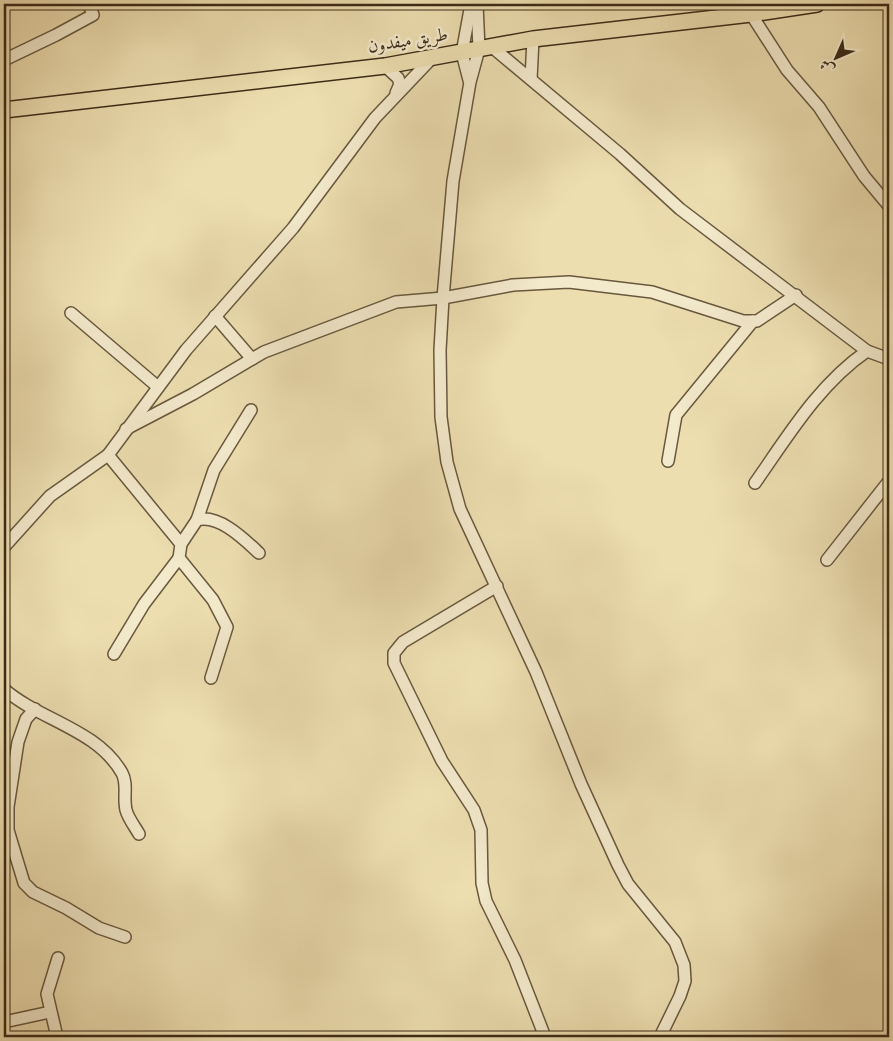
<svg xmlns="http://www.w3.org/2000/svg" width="893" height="1041" viewBox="0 0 893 1041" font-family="'Sorts Mill Goudy',Amiri,serif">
  <rect width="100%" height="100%" fill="#eddeb0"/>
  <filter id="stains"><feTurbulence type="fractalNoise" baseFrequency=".004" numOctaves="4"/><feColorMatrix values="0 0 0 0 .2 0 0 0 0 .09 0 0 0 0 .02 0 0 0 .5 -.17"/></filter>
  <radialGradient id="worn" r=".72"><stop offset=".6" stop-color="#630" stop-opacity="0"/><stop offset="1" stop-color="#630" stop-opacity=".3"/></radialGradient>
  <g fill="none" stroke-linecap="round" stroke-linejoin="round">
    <g stroke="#68583e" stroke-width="14">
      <g id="minor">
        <path d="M477 4 479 49 470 82 453 181 443 298 440 350 441 417 447 462 460 509 536 672 581 784 618 865 628 884 675 942 684 965 685 981 680 996 660 1037"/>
        <path d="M731 4 738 15"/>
        <path d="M751 14 787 70 819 107 864 176 889 206"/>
        <path d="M492 47 620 154 680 209 867 351 889 359"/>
        <path d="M4 60 56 35 93 15 89 4"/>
        <path d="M385 66 398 78 400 84 396 93"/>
        <path d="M531 79 533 39"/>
        <path d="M469 80 462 53 471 4"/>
        <path d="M71 313 158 387"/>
        <path d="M215 316 252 359"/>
        <path d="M126 429 193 394 264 352 396 302 443 298 513 285 569 282 652 292 743 321H757L796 295"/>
        <path d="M108 455 181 544 179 558 213 600 227 627 211 678"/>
        <path d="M668 461 676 415 753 321"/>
        <path d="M755 483C788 436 819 384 867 351"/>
        <path d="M197 520 214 470 251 410"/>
        <path d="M181 544 197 520C219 514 244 539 259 553"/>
        <path d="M4 547 50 496 108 455 186 350 293 228 375 118 432 58"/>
        <path d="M827 560 889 481"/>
        <path d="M497 586 403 642 394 653V663L442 761 474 810 481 830 482 883 486 901 515 960 545 1037"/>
        <path d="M114 654 144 604 179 558"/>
        <path d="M4 689C39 720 97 729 122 773 128 784 123 797 126 810 128 818 135 827 139 834"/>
        <path d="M35 709 26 719 18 742 8 807V830L24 883 33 892 66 908 99 928 125 937"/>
        <path d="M4 1022 50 1012"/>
        <path d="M57 1037 47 994 58 958"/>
      </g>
    </g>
    <g stroke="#3c2b18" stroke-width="18">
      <path id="major" d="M4 110 385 66 533 39 751 14 817 4"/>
    </g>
    <use href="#minor" stroke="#f3eacc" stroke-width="11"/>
    <use href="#major" stroke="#eddeb0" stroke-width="15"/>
  </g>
  <g text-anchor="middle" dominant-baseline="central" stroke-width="5" stroke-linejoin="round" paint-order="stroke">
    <g font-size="18" fill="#3c2b18" stroke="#f3eacc">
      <text transform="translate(408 42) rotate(-9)">طريق ميفدون</text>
    </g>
  </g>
  <rect width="893" height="1041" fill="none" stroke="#eddeb0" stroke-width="20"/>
  <rect x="5" y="5" width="883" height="1031" fill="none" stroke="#3c2b18" stroke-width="2.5"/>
  <rect x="10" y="10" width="873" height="1021" fill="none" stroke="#3c2b18"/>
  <g transform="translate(836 58) rotate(225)" stroke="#f3eacc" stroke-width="4" paint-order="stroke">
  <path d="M0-4L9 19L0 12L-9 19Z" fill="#3c2b18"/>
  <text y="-8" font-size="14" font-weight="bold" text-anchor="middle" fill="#3c2b18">ش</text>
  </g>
  <rect width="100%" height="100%" filter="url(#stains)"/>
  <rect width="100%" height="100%" fill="url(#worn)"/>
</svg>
